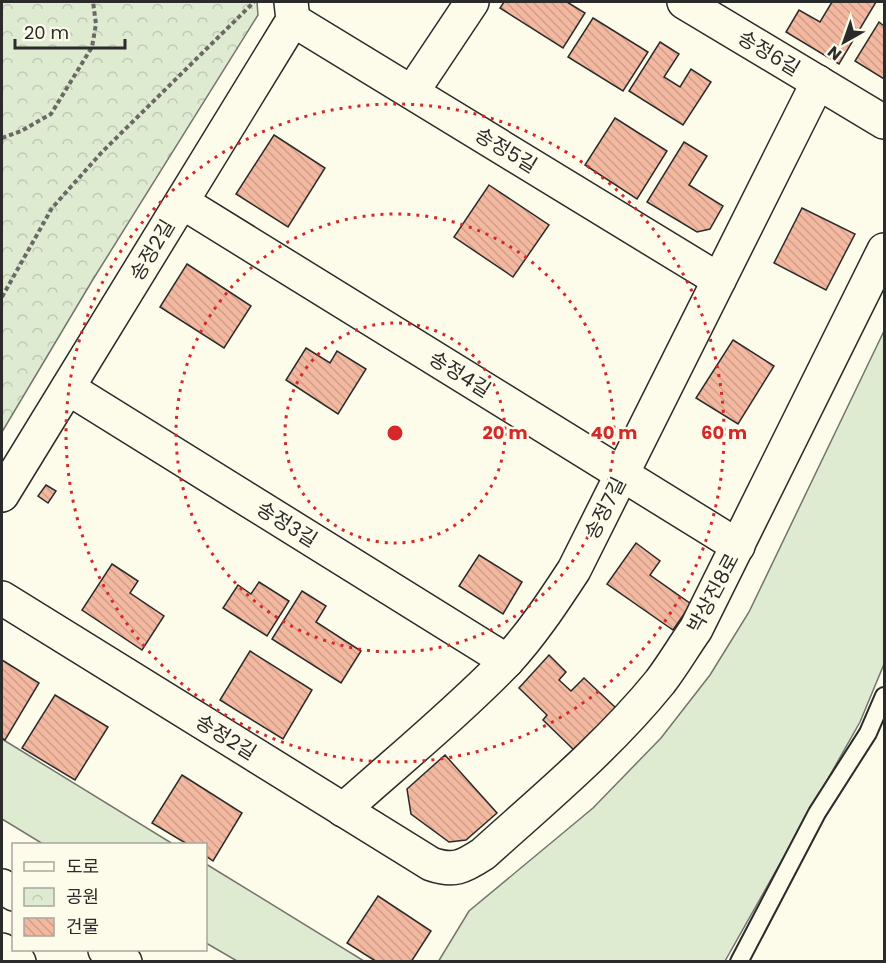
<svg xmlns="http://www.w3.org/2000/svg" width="886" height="963" viewBox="0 0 886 963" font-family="Poppins,'Noto Sans KR',sans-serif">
  <defs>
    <pattern id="park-crowns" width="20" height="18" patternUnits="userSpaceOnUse" patternTransform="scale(1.5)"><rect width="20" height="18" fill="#deebd1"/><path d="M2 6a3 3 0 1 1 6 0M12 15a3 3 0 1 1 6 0" fill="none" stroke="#bfcab4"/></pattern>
    <pattern id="building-back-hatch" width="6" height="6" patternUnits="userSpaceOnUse" patternTransform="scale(1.5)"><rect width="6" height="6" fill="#f2b8a0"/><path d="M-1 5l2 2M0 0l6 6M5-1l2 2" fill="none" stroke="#d09e8a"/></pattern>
  </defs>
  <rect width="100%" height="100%" fill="#fdfbea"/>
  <g fill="#deebd1" stroke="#74746e" stroke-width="1.5">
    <path d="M884 331V664L860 722 725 961 438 962 469 911 593 808 661 738 710 675 749 612Z"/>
    <path d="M2 739 173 844H43L2 819Z"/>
    <path d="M206 864 364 961H237L206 943Z"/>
  </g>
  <path fill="url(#park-crowns)" stroke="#74746e" stroke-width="1.5" d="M2 2H257L258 15 92 281 2 432Z"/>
  <g fill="url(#building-back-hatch)" stroke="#2b2b2b" stroke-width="1.5">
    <path d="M504 2H567L585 13 563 48 500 8Z"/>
    <path d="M832 2H876L839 64 786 32 799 10 820 22Z"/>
    <path d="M593 18 648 52 623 91 568 57Z"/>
    <path d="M879 22 884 26V79L855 61Z"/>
    <path d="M660 42 679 54 664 77 680 87 691 69 711 82 683 125 629 91Z"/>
    <path d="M615 118 667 151 637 199 585 165Z"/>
    <path d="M274 135 325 168 288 227 236 194Z"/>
    <path d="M684 142 707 156 689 185 723 206 710 229 697 232 647 202Z"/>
    <path d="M489 185 549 225 513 277 454 237Z"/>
    <path d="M802 208 855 234 826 290 774 263Z"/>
    <path d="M187 264 251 306 224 348 160 307Z"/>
    <path d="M733 340 774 366 738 424 696 398Z"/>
    <path d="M306 348 330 363 337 351 366 369 338 414 286 380Z"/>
    <path d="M46 485 56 491 48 503 38 496Z"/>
    <path d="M636 543 660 561 650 575 691 604 673 630 607 584Z"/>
    <path d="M479 555 522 582 503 614 459 586Z"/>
    <path d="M112 564 138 581 130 593 164 616 142 650 82 610Z"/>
    <path d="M259 582 289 601 267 636 223 608 238 585 251 594Z"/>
    <path d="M302 591 326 606 316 622 361 651 341 683 272 639Z"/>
    <path d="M250 651 312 690 283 739 220 700Z"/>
    <path d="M549 655 566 672 559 680 571 691 584 678 616 708 576 752 543 720 547 715 519 688Z"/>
    <path d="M2 660 39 683 5 740 2 738Z"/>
    <path d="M55 695 108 727 75 780 22 748Z"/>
    <path d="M445 755 497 813 466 840 449 842 411 814 407 789Z"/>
    <path d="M182 775 242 813 213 861 206 856V844H187L152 823Z"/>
    <path d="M378 896 431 931 411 962H377L347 943Z"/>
  </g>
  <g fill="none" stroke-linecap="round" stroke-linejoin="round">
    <g stroke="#2b2b2b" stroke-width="20">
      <path id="service" d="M739 962 817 813 868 733 884 696"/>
    </g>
    <g stroke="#2b2b2b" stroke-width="36">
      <g id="minor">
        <path d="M684 2 884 122"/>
        <path d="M293 20 719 280"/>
        <path d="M412 92 472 2"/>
        <path d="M182 202 738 546"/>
        <path d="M68 388 507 661"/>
        <path d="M2 495 293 20 291 2"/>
        <path d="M2 598 431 864C454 872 463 867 483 854 544 799 608 746 660 682 673 665 684 646 696 629L884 250"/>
        <path d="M343 810C398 761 455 714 506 662 532 634 553 602 574 570L818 82"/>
      </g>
    </g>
    <g stroke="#2b2b2b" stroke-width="36">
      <g id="tertiary">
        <path d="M2 886 14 894"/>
        <path d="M2 950 19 962"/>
        <path d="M105 950 125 962"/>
      </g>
    </g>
    <g stroke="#6a6964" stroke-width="4" stroke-dasharray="4.5 3" stroke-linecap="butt">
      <path d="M2 138 21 131 51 114 92 47 96 24 93 2"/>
      <path d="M2 297 52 208 102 152 254 2"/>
    </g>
    <use href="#service" stroke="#fdfbea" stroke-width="16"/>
    <use href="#minor" stroke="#fdfbea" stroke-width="33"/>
    <use href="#tertiary" stroke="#fdfbea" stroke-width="33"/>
  </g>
  <g fill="none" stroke="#d62828" stroke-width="3" stroke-dasharray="3 6">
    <circle cx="395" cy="433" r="110"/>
    <circle cx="395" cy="433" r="219"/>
    <circle cx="395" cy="433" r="329"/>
  </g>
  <g text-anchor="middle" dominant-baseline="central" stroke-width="4.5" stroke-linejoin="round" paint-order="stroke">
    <g font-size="20" fill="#2b2b2b" stroke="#fdfbea">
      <text transform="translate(769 53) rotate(31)">송정6길</text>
      <text transform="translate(506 150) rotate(31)">송정5길</text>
      <text transform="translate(152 250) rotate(-59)">송정2길</text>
      <text transform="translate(460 374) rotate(32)">송정4길</text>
      <text transform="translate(605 508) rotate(-63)">송정7길</text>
      <text transform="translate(287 524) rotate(32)">송정3길</text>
      <text transform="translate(713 593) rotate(-62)">박상진8로</text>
      <text transform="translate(226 737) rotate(32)">송정2길</text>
    </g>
  </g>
  <circle cx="395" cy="433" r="9" fill="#d62828" stroke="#fdfbea" stroke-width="3"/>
  <g font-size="18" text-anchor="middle" font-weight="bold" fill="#d62828" stroke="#fdfbea" stroke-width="4.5" stroke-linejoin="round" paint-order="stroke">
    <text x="505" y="439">20 m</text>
    <text x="614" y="439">40 m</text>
    <text x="724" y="439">60 m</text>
  </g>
  <rect width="886" height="963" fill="none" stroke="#2b2b2b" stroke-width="6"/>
  <rect x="12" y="843" width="195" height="108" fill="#fdfbea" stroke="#a9a89e" stroke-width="1.5"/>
  <rect x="24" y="862" width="30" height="9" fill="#fdfbea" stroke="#a9a89e" stroke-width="1.5"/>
  <text x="66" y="873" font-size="18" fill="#2b2b2b">도로</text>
  <rect x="24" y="888" width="30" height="18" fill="url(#park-crowns)" stroke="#a9a89e" stroke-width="1.5"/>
  <text x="66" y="903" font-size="18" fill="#2b2b2b">공원</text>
  <rect x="24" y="918" width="30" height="18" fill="url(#building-back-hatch)" stroke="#a9a89e" stroke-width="1.5"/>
  <text x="66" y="933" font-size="18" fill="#2b2b2b">건물</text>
  <g transform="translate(844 42) rotate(220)" stroke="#fdfbea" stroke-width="4.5" paint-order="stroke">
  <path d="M0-4.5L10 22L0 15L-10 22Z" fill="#2b2b2b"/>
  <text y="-9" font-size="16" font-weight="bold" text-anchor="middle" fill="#2b2b2b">N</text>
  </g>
  <path d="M15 39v9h110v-9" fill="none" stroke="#2b2b2b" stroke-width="3"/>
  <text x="24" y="39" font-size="18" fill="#2b2b2b" stroke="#fdfbea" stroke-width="4.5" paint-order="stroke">20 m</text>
</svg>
